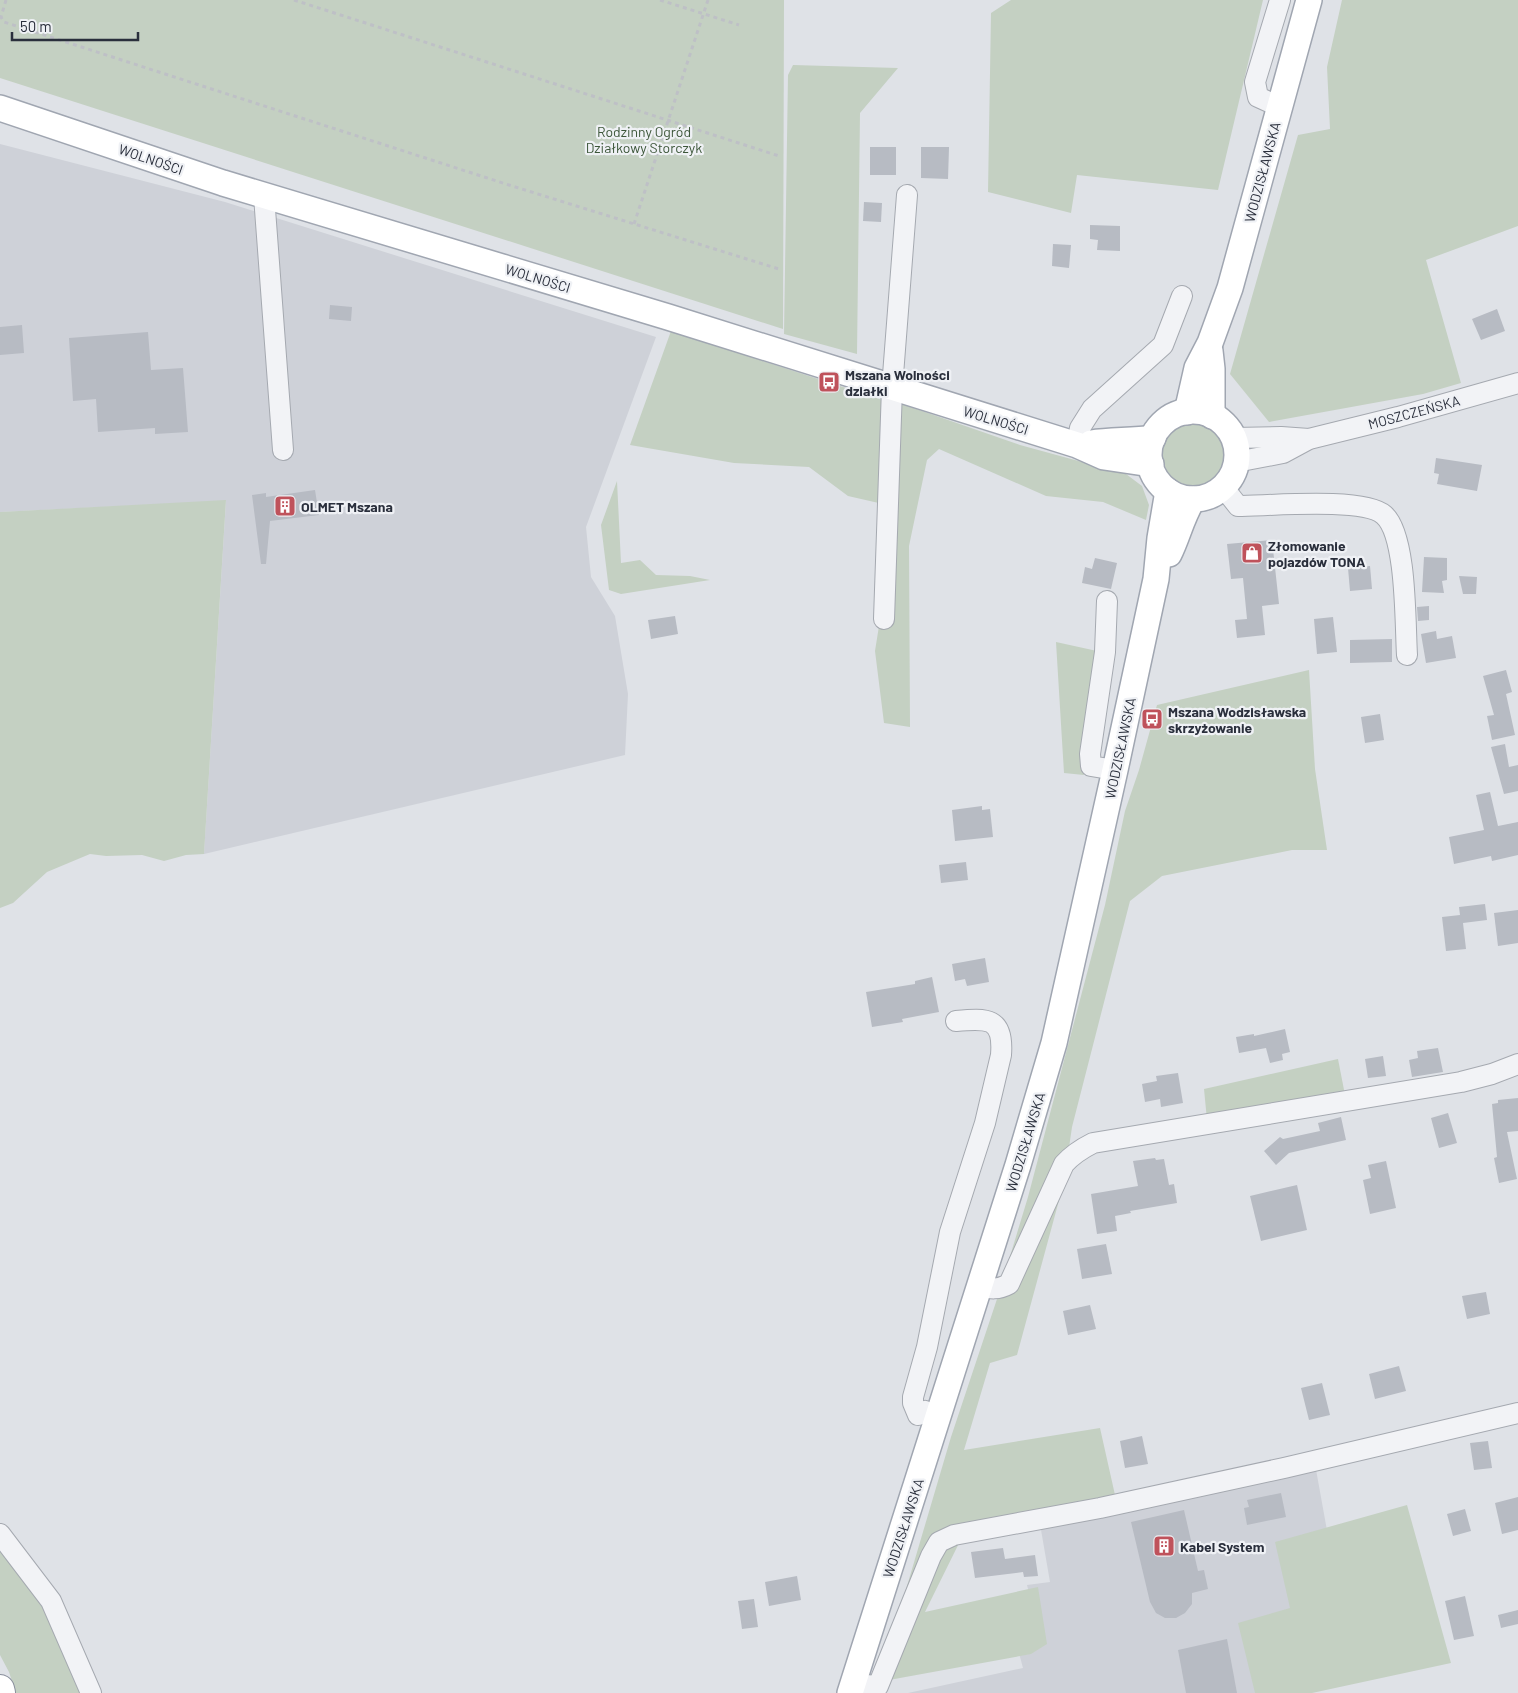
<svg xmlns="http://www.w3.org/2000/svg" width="1518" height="1693" viewBox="0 0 1518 1693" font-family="Barlow,sans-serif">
  <rect width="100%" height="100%" fill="#dfe2e7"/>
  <g fill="#ced1d8">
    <path d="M0 144 225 202 656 337 586 527 591 577 615 616 628 694 625 755 204 854 226 501 0 512Z"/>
    <path d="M1315 1464 1328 1536 1293 1614 1265 1693H908L1023 1668 1019 1653 1042 1644 1027 1585 1050 1582 1040 1524Z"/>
  </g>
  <g fill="#c4d0c2">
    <path d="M0 0H784L783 329 0 78Z"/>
    <path d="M1011 0H1263L1218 190 1077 175 1071 213 988 192 991 13Z"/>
    <path d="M1342 0H1518V226L1426 260 1461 383 1423 394 1269 422 1230 374 1298 135 1330 129 1327 67Z"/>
    <path d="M793 65 898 68 860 113 857 354 784 334 788 75Z"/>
    <path d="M671 331 886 401 883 504 848 496 809 467 734 463 630 445Z"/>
    <path d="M899 403 1020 445 1126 474 1142 486 1149 505 1146 520 1103 502 1046 496 939 449 927 460 909 546 910 727 884 723 875 651 879 626Z"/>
    <circle cx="1194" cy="454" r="32"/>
    <path d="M617 481 621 563 640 560 656 575 690 576 710 580 621 594 609 590 601 525Z"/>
    <path d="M226 500 204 854 186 855 164 861 142 855 106 856 90 854 47 872 13 903 0 908V512Z"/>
    <path d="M1056 642 1097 651 1080 753 1084 775 1064 773Z"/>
    <path d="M1309 670 1315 769 1327 850H1292L1162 876 1130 901 1072 1127 1064 1182 1017 1355 990 1363 964 1450 1100 1428 1115 1495 966 1529 925 1612 1038 1587 1047 1644 1031 1654 889 1680 897 1620 951 1437 997 1299 1028 1197 1105 905 1125 811 1139 770 1157 705Z"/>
    <path d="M1338 1059 1345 1095 1207 1120 1204 1089Z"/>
    <path d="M1407 1505 1451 1663 1312 1693H1255L1238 1623 1290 1608 1275 1542Z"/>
    <path d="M0 1546 38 1596 83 1693H16L9 1672 0 1655Z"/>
  </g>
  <g fill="#b7bbc3">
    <rect x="870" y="147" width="26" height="28"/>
    <path d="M921 147H949L948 179 921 178Z"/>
    <path d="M864 202 882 203 881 222 863 221Z"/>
    <path d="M1090 225 1120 226V251L1097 250 1098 240 1090 239Z"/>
    <path d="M1053 244 1071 245 1069 268 1052 266Z"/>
    <path d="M330 305 352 307 351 321 329 319Z"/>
    <path d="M1497 309 1505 331 1481 340 1472 319Z"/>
    <path d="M22 325 24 353 0 355V327Z"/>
    <path d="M148 332 151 370 183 368 188 432 155 434V428L98 432 96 399 73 401 69 338Z"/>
    <path d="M1436 458 1482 465 1477 491 1437 484 1439 474 1434 473Z"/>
    <path d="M315 490 319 515 270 521 266 564H261L252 495 266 493V497Z"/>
    <path d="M1272 540 1279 604 1262 606 1265 635 1237 638 1235 620 1247 619 1243 578 1231 579 1227 544Z"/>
    <path d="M1424 557 1447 558V580L1442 581 1444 593 1422 592Z"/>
    <path d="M1095 558 1117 563 1111 589 1082 583 1085 567 1092 569Z"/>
    <path d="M1370 566 1372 589 1350 591 1348 568Z"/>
    <path d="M1459 576 1477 577 1476 594H1463Z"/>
    <path d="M1429 606V620L1418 621 1417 607Z"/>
    <path d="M675 616 678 634 651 639 648 620Z"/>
    <path d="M1333 617 1337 652 1317 654 1314 619Z"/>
    <path d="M1436 631 1437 639 1452 636 1456 658 1426 663 1421 634Z"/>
    <path d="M1392 639V662L1350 663V640Z"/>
    <path d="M1506 670 1512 692 1506 694 1515 735 1492 740 1487 716 1494 715 1483 676Z"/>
    <path d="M1380 714 1384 740 1365 743 1361 717Z"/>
    <path d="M1505 744 1509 767 1518 765V791L1504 794 1491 747Z"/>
    <path d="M1490 792 1498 826 1518 822V855L1492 861 1491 856 1454 864 1449 837 1484 830 1476 795Z"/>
    <path d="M982 806V810L990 809 993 837 955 841 952 810Z"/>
    <path d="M966 862 968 880 941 883 939 865Z"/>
    <path d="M1485 904 1487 920 1463 923 1466 949 1446 951 1442 917 1460 915 1459 907Z"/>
    <path d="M1518 910V943L1498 946 1494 913Z"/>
    <path d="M985 958 989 982 967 986 965 979 955 981 952 964Z"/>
    <path d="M932 977 939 1012 902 1019 903 1022 872 1027 866 992 915 984V981Z"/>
    <path d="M1285 1029 1290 1052 1282 1054 1283 1060 1270 1063 1266 1048 1239 1053 1236 1037 1254 1034V1036Z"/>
    <path d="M1438 1048 1443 1072 1412 1077 1409 1060 1418 1058 1417 1051Z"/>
    <path d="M1383 1056 1386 1076 1368 1078 1365 1059Z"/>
    <path d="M1178 1073 1183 1103 1161 1107 1160 1099 1145 1102 1142 1084 1157 1081 1156 1076Z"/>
    <path d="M1518 1098V1131L1507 1132 1517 1179 1499 1183 1494 1158 1497 1157 1492 1104 1498 1103V1100Z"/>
    <path d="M1448 1113 1457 1143 1439 1148 1431 1118Z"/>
    <path d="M1341 1117 1346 1140 1289 1153 1276 1165 1264 1151 1280 1137 1283 1139 1320 1131 1318 1123Z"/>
    <path d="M1155 1158 1156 1160 1164 1159 1169 1185 1174 1184 1177 1203 1130 1211 1131 1213 1115 1216 1117 1231 1097 1234 1091 1194 1138 1186 1133 1161Z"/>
    <path d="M1386 1161 1396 1208 1370 1214 1363 1180 1371 1178 1368 1165Z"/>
    <path d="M1297 1185 1307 1230 1261 1241 1250 1196Z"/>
    <path d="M1106 1244 1112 1274 1082 1279 1077 1249Z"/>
    <path d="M1486 1292 1490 1314 1467 1319 1462 1296Z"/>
    <path d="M1090 1305 1096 1329 1068 1335 1063 1311Z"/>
    <path d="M1399 1366 1406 1391 1375 1399 1369 1374Z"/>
    <path d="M1322 1383 1330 1415 1309 1420 1301 1388Z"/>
    <path d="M1142 1436 1148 1464 1125 1468 1120 1441Z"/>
    <path d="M1488 1441 1492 1468 1474 1470 1470 1443Z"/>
    <path d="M1281 1493 1286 1517 1247 1525 1244 1508 1249 1507 1247 1500Z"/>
    <path d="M1518 1497V1530L1502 1534 1495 1503Z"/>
    <path d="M1465 1509 1471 1531 1453 1536 1447 1514Z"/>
    <path d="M1184 1510 1198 1571 1204 1570 1208 1589 1192 1593V1604L1185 1613 1176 1618H1165L1156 1613 1150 1602 1131 1522Z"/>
    <path d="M1003 1548 1005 1559 1035 1555 1038 1576 1024 1577 1023 1572 975 1578 971 1552Z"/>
    <path d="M797 1576 801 1600 769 1606 765 1582Z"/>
    <path d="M1465 1596 1474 1636 1454 1640 1445 1601Z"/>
    <path d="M754 1599 758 1627 742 1629 738 1601Z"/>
    <path d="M1518 1610V1624L1501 1628 1498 1615Z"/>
    <path d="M1227 1639 1237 1693H1186L1178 1650Z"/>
  </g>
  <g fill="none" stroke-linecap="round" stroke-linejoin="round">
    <g stroke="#a5a9b0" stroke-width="22">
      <g id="minor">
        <path d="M1280 0 1255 82 1258 97 1280 107"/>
        <path d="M264 196 283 450"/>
        <path d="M1234 438 1281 437 1309 439"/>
        <path d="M1077 445 1080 428 1092 409 1163 345 1182 296"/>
        <path d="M1236 462 1283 453 1309 439 1398 417 1518 383"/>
        <path d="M1223 487 1238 506C1267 506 1364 497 1384 515 1407 535 1405 624 1407 655"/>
        <path d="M1107 601 1105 652 1090 754 1091 766 1115 770"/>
        <path d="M884 619 892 388 907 195"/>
        <path d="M979 1286C991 1289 998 1290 1009 1284L1064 1164C1073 1154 1081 1149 1093 1143L1461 1082 1492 1074 1518 1064"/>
        <path d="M937 1421 925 1411 918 1415 913 1403V1397L927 1347 950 1232 985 1123 1001 1055C1004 1017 987 1018 956 1021"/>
        <path d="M0 1534 51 1601 91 1693"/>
        <path d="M853 1682 865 1685 878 1686 931 1556 939 1542 954 1535 1100 1508 1284 1468 1518 1413"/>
      </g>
    </g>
    <g stroke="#a0a6b1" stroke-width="28">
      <g id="major">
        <path d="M0 108 223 183 668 317 1077 445 1104 457 1151 464"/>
        <path d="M1210 351 1212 369V416"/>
        <circle cx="1193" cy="455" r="44"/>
        <path d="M1187 412 1197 368 1210 343 1230 288 1309 0"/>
        <path d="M1091 443C1112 440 1132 441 1153 438"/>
        <path d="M1169 554C1178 536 1182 516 1193 499"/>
        <path d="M850 1693 1018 1165 1054 1043 1115 770 1156 579 1160 538 1168 491"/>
      </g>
    </g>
    <g stroke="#898f9c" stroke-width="30">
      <path id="highway" d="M0 1689 1 1693"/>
    </g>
    <g stroke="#bec0c6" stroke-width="3" stroke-dasharray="4 4" stroke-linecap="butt">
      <path d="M6 0 1 17 4 22 509 185 779 269"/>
      <path d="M294 0 779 156"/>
      <path d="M660 0 739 25"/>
      <path d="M634 224 708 0"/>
    </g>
    <use href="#minor" stroke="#f2f3f6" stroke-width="20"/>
    <use href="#major" stroke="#fff" stroke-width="25"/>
    <use href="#highway" stroke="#fff" stroke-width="28"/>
  </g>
  <defs>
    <g id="bus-square" transform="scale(1.125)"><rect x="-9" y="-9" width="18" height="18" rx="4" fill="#bf525b" stroke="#eff1f5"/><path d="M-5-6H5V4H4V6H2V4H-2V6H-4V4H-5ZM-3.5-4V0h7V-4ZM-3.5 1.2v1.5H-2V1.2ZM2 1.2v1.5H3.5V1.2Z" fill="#fff"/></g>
    <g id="building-square" transform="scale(1.125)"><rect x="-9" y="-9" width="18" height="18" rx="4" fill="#bf525b" stroke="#eff1f5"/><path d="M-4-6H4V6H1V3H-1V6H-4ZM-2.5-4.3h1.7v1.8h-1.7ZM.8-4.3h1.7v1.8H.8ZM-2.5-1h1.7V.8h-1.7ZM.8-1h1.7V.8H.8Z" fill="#fff"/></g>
    <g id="shop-square" transform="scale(1.125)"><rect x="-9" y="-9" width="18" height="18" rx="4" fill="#bf525b" stroke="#eff1f5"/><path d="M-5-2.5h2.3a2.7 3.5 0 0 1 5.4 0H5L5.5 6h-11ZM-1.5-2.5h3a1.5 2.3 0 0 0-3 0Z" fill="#fff"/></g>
  </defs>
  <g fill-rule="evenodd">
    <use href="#bus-square" x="829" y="382"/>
    <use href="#building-square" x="285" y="506"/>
    <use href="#shop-square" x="1252" y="553"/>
    <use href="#bus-square" x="1152" y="719"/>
    <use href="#building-square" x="1164" y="1546"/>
  </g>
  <g text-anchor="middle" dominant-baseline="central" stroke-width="4.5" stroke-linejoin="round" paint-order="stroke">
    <g font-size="14" fill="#3c5639" stroke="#eff1f5">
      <text x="644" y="131">Rodzinny Ogród<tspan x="644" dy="16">Działkowy Storczyk</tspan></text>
    </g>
    <g font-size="14" fill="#2a2f3c" stroke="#eff1f5">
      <text transform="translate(151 159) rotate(19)">WOLNOŚCI</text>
      <text transform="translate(1262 172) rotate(-75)">WODZISŁAWSKA</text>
      <text transform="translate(538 278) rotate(17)">WOLNOŚCI</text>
      <text transform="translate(1414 412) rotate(-15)">MOSZCZEŃSKA</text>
      <text transform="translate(996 420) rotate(17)">WOLNOŚCI</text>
      <text transform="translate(1120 748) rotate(-78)">WODZISŁAWSKA</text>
      <text transform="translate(1025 1142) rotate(-73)">WODZISŁAWSKA</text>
      <text transform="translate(903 1528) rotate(-72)">WODZISŁAWSKA</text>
    </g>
    <g font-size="14" font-weight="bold" fill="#2a2f3c" stroke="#eff1f5" text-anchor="start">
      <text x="845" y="374">Mszana Wolności<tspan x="845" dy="16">działki</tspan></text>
      <text x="301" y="506">OLMET Mszana</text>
      <text x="1268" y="545">Złomowanie<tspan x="1268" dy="16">pojazdów TONA</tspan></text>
      <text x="1168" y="711">Mszana Wodzisławska<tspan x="1168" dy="16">skrzyżowanie</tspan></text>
      <text x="1180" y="1546">Kabel System</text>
    </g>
  </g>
  <path d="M12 32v8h126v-8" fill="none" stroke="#2a2f3c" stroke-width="2.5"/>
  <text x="20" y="32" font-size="15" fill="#2a2f3c" stroke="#eff1f5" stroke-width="4" paint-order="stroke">50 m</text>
</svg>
